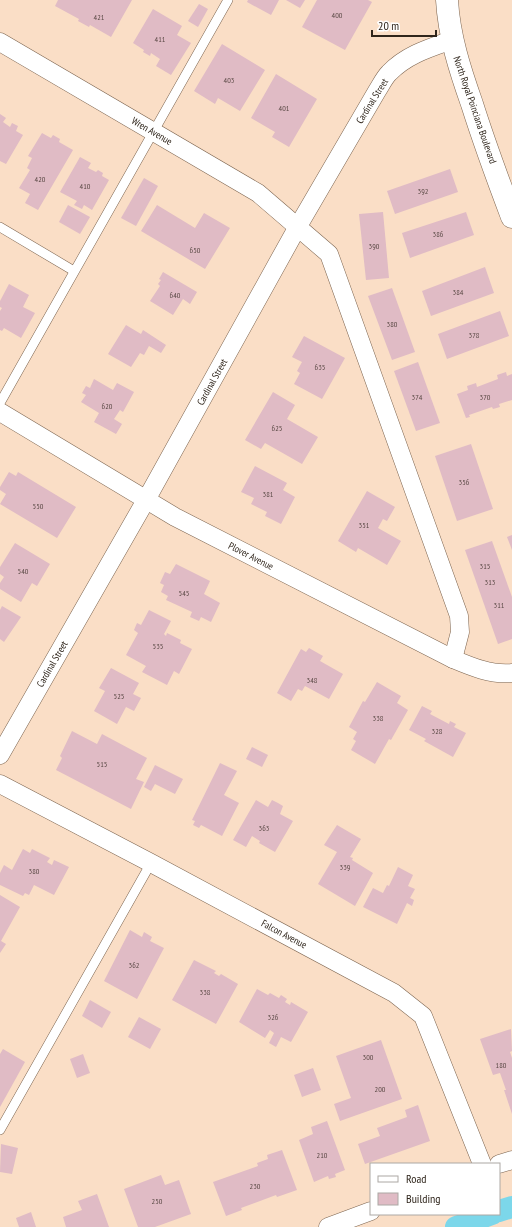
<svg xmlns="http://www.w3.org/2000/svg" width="512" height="1227" viewBox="0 0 512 1227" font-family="'PT Sans Narrow',sans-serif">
  <rect width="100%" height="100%" fill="#fadec6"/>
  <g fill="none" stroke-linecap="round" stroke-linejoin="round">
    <g stroke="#7cd7ea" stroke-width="22">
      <path d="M499 1211 512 1207"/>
      <path d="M456 1227 492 1214"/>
    </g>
  </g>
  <g fill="#e0bbc5">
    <path d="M58 0H132L111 37 90 25 89 27 78 21 79 19 55 6Z"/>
    <path d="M248 0H279L271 15 247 2Z"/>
    <path d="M286 0H305L300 8Z"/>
    <path d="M317 0H368L372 2 345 50 302 27Z"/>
    <path d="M199 4 208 9 198 27 188 21Z"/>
    <path d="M153 9 182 26 177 35 191 43 171 75 156 66 160 59 151 53 150 56 143 52 144 50 133 43Z"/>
    <path d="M222 44 265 70 240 111 218 98 215 104 194 91Z"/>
    <path d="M276 74 317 99 289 147 272 137 275 132 251 118Z"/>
    <path d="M0 114 6 118 3 122 10 127 12 123 18 126 16 131 23 135 6 164 0 161Z"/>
    <path d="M42 133 51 138 53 135 60 139 59 142 73 150 38 210 25 203 30 194 19 188 30 170 27 168 32 158 28 156Z"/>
    <path d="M80 157 91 163 88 168 96 172 98 170 103 173 102 176 109 180 92 210 84 205 82 209 74 205 77 201 60 192Z"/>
    <path d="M450 169 458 192 395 214 387 191Z"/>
    <path d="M144 178 158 186 136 226 121 218Z"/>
    <path d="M68 205 90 217 80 234 59 222Z"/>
    <path d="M157 205 195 228 204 213 230 228 205 269 141 231Z"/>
    <path d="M383 212 389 278 366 280 359 214Z"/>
    <path d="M466 212 474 235 410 258 402 233Z"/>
    <path d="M485 267 494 293 431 316 422 291Z"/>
    <path d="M163 272 197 292 190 304 183 299 173 315 150 301 160 286 158 284 161 280 159 279Z"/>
    <path d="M9 284 29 295 23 307 35 313 21 338 4 328 2 331 0 330V311L2 308 0 307V301Z"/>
    <path d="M392 288 415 352 392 360 368 296Z"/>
    <path d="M500 311 509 336 447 359 438 334Z"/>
    <path d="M126 325 141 334 143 330 166 345 161 353 149 346 144 355 140 353 131 367 108 354Z"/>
    <path d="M304 336 345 358 322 399 294 384 300 373 297 371 302 362 292 357Z"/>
    <path d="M418 362 440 423 416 431 394 371Z"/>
    <path d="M506 372 507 376 512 374V400L499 404 500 407 493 409 492 407 469 415 470 417 466 418 457 394 468 390 467 386 476 383 477 387 498 379 497 375Z"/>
    <path d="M94 379 113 390 117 383 134 392 123 412 120 410 114 419 122 424 116 434 94 422 99 413 81 402 86 395 82 393 86 386 90 388Z"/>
    <path d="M273 392 295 405 287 419 318 437 302 464 265 443 261 449 245 440Z"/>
    <path d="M471 444 493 509 457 521 435 456Z"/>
    <path d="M255 466 287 483 283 490 295 497 281 524 265 516 267 512 251 504 254 498 241 492Z"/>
    <path d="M9 472 16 476 18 472 76 507 57 538 0 504 6 494 0 490V487Z"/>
    <path d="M367 491 395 507 387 521 383 519 378 528 401 541 387 565 358 548 356 552 338 541Z"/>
    <path d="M512 535V550L507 537Z"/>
    <path d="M492 541 512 597V639L498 644 465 550Z"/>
    <path d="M15 543 50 564 37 586 32 583 21 602 0 589V583L4 577 0 574V567Z"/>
    <path d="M176 564 210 581 204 594 220 603 211 622 201 617 199 621 190 617 192 612 166 600 168 596 161 592 164 585 160 583 165 572 170 574Z"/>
    <path d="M2 606 21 617 4 642 0 639V610Z"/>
    <path d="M149 610 171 621 164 634 166 636 167 633 181 640 180 643 192 649 179 674 174 671 167 685 142 672 146 666 126 655 138 633 134 630 137 623 141 625Z"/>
    <path d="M309 648 323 656 320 661 343 674 329 699 305 686 302 691 298 689 291 701 277 693 301 649 306 652Z"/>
    <path d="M111 668 139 683 133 694 141 698 134 711 126 707 117 724 94 711 105 691 99 688Z"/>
    <path d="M377 682 401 696 397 703 408 710 391 740 389 739 375 764 351 750 356 741 353 739 357 732 349 727 363 701 365 702Z"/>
    <path d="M422 706 432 711 430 714 449 724 450 721 456 724 454 727 466 733 453 757 424 741 426 739 409 730Z"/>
    <path d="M72 731 97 744 102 734 147 758 136 779 144 782 131 809 56 770 62 758 60 756Z"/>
    <path d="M252 747 268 755 262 767 246 759Z"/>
    <path d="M220 763 237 771 224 795 239 803 222 836 201 825 199 828 193 825 195 821 192 820Z"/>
    <path d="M155 765 183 779 175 794 155 784 151 791 144 787Z"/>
    <path d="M256 800 268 807 272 800 278 803 283 806 280 814 293 821 275 852 259 843 260 841 252 836 246 847 233 840Z"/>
    <path d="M337 825 361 839 350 857 353 858 352 860 373 873 355 906 318 884 337 852 324 845Z"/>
    <path d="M23 849 30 853 32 849 50 858 47 862 52 865 54 860 69 867 54 895 34 885 29 895 25 893 23 896 0 885V873L4 865 12 870Z"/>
    <path d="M398 867 413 875 408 886 415 889 410 898 414 900 412 906 407 903 397 924 363 907 373 888 383 893 387 885 389 886Z"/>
    <path d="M0 895 20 907 1 941 6 944 0 953Z"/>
    <path d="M130 930 142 937 144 932 152 937 150 941 164 948 137 999 104 981Z"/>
    <path d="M194 960 216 971 214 973 219 976 221 974 238 984 216 1024 172 1000Z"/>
    <path d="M257 989 268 995 270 993 279 998 281 995 287 999 285 1002 290 1005 291 1002 308 1012 291 1042 281 1037 276 1047 269 1043 274 1033 270 1030 265 1038 239 1022Z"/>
    <path d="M90 1000 111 1012 102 1028 82 1016Z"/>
    <path d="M139 1017 161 1029 150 1049 128 1037Z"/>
    <path d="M511 1029 512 1051 510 1052 512 1058V1114L504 1090H506L500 1073 493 1075 480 1039Z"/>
    <path d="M381 1040 402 1099 340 1121 334 1104 351 1098 336 1056Z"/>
    <path d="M3 1049 25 1062 0 1107V1054Z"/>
    <path d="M83 1054 90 1073 77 1078 70 1059Z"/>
    <path d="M313 1068 321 1090 302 1097 294 1075Z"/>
    <path d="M418 1105 430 1141 365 1164 358 1144 380 1136 377 1128 407 1117 405 1110Z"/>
    <path d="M327 1121 345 1170 335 1174 336 1177 329 1179 328 1176 314 1182 299 1140 313 1134 311 1127Z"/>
    <path d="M1 1144 18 1148 12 1174 0 1172Z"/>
    <path d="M282 1150 297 1190 277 1197 276 1195 241 1208 242 1210 226 1216 213 1182 258 1166 257 1163 268 1159 267 1155Z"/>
    <path d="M161 1175 165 1185 179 1180 191 1214 155 1227H138L124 1189Z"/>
    <path d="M97 1194 109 1227H66L63 1217 82 1210 78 1201Z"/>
    <path d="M31 1212 36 1227H19L16 1218Z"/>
  </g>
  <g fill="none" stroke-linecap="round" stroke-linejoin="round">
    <g stroke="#7d6550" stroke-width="10">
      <g id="lane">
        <path d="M0 227 74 271"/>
        <path d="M0 403 228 0"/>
        <path d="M0 1130 151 863"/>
      </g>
    </g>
    <g stroke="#7d6550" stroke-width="19">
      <g id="street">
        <path d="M0 42 258 193 329 254 459 616 460 632 453 659"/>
        <path d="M0 412 175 517 453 659C472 667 491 675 512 673"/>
        <path d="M0 755 146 500 297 228 377 91C381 85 384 78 389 73 406 55 429 48 452 40"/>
        <path d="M0 784 151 863 394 993 423 1016 482 1164"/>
        <path d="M499 1164 512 1160"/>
        <path d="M328 1227 371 1211"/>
      </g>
    </g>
    <g stroke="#7d6550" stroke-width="23">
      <path id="secondary" d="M447 0C449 36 460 70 472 104 484 142 498 180 512 217"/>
    </g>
    <use href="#lane" stroke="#fff" stroke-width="9"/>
    <use href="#street" stroke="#fff" stroke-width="18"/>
    <use href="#secondary" stroke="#fff" stroke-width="22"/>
  </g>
  <g text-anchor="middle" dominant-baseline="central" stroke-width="4" stroke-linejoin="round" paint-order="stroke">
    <g font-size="8" fill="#5b4a46">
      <text x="337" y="15">400</text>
      <text x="99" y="17">421</text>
      <text x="160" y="39">411</text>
      <text x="229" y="80">403</text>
      <text x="284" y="108">401</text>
      <text x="40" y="179">420</text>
      <text x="85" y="186">410</text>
      <text x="423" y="191">392</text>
      <text x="438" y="234">386</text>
      <text x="374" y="246">390</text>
      <text x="195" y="250">650</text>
      <text x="458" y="292">384</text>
      <text x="175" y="295">640</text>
      <text x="392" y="324">380</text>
      <text x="474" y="335">378</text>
      <text x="320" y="367">635</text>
      <text x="417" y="397">374</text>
      <text x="485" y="397">370</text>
      <text x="107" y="406">620</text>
      <text x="277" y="428">625</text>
      <text x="464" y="482">356</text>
      <text x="268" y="494">381</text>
      <text x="38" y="506">550</text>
      <text x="364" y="525">351</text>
      <text x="485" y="566">315</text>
      <text x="23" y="571">540</text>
      <text x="490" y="582">313</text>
      <text x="184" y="593">545</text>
      <text x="499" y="605">311</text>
      <text x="158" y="646">535</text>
      <text x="312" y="680">348</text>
      <text x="119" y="696">525</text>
      <text x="378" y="718">338</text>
      <text x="437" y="731">328</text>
      <text x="102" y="764">515</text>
      <text x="264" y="828">363</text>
      <text x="345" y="867">339</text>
      <text x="34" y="871">380</text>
      <text x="134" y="965">362</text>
      <text x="205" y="992">338</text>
      <text x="273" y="1017">326</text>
      <text x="368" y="1057">300</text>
      <text x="501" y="1065">180</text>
      <text x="380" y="1089">200</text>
      <text x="322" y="1155">210</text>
      <text x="255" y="1186">230</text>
      <text x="157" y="1201">250</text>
    </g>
    <g font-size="10" fill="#2f251b" stroke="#fff">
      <text transform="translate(372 101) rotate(-58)">Cardinal Street</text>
      <text transform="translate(475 110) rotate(71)">North Royal Poinciana Boulevard</text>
      <text transform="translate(152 131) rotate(30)">Wren Avenue</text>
      <text transform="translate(212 382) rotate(-61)">Cardinal Street</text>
      <text transform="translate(251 556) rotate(27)">Plover Avenue</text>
      <text transform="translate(52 664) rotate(-60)">Cardinal Street</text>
      <text transform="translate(284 934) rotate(28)">Falcon Avenue</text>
    </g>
  </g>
  <rect x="370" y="1163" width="130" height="52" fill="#ffffff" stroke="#aca8a4"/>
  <rect x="378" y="1176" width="20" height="6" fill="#ffffff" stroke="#aca8a4"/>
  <text x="406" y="1183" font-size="12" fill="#2f251b">Road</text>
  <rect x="378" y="1193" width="20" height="12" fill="#e0bbc5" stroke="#aca8a4"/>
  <text x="406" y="1203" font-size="12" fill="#2f251b">Building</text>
  <path d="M372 30v6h64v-6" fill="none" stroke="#2f251b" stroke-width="2"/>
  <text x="378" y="30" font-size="12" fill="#2f251b" stroke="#ffffff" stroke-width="3" paint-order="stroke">20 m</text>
</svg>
